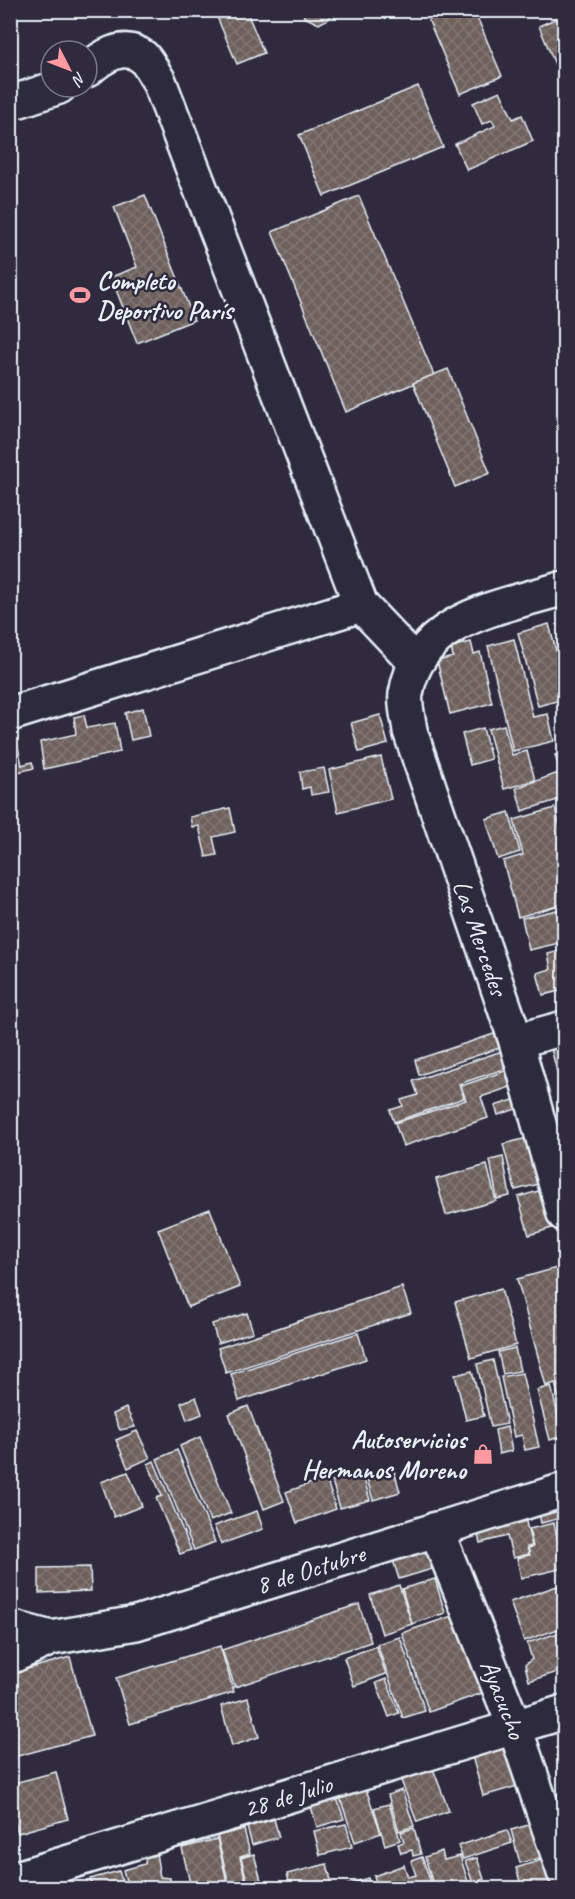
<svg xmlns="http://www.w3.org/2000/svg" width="575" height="1899" viewBox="0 0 575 1899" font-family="Caveat,sans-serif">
  <defs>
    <pattern id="building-cross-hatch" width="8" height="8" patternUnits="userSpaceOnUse" patternTransform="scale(1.5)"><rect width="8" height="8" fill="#6e605c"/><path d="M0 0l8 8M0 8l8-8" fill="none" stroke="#837774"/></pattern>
  </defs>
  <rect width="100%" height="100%" fill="#2f2a3d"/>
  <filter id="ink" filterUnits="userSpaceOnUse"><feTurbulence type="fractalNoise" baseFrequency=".0167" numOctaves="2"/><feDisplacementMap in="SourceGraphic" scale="12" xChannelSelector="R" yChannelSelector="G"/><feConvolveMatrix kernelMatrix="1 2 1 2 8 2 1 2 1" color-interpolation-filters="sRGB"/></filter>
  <g filter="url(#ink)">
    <g fill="url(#building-cross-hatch)" stroke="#e8f1f8" stroke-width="1.5">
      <path d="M214 10H246L264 53 237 64Z"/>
      <path d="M303 10H333L330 18 319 24 304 17Z"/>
      <path d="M428 10H474L502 76 460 94 425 12Z"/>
      <path d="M564 15V86L539 26Z"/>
      <path d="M418 86 443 147 324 196 299 135Z"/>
      <path d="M500 91 513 119 522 115 533 141 467 170 455 144 495 126 492 120 482 124 473 103Z"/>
      <path d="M145 195 194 320 137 343 111 277 137 267 114 207Z"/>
      <path d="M359 196 434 375 346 412 272 232Z"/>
      <path d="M448 369 490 473 455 487 413 383Z"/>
      <path d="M549 624 564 681V699L538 706 518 633Z"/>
      <path d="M514 639 533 717 548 714 554 741 513 751 488 646Z"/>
      <path d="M471 642 474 654 480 652 492 703 450 714 437 661 453 657 451 647Z"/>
      <path d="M143 708 149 736 131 740 125 713Z"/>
      <path d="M84 715 87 728 115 723 120 752 44 769 40 742 76 734 74 717Z"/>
      <path d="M380 715 388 744 359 752 351 723Z"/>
      <path d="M504 725 512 755 527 751 535 780 504 789 488 729Z"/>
      <path d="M483 728 491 759 470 765 462 734Z"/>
      <path d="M17 743 22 765 32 762 34 768 10 774V745Z"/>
      <path d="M564 752V769L560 771 555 755Z"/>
      <path d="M381 757 391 799 338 812 329 770Z"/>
      <path d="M324 768 329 792 311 795 310 787 302 789 300 772Z"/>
      <path d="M564 771V798L522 811 516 788Z"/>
      <path d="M230 808 235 832 213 837 217 855 206 857 199 826 192 827 190 817Z"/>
      <path d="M555 808 564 841V904L518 917 503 861 523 855 514 820Z"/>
      <path d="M509 812 520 852 498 859 486 819Z"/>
      <path d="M561 909 564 942 529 950 522 918Z"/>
      <path d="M564 950V990L543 995 537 973 551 969 548 954Z"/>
      <path d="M500 1032 505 1046 419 1075 415 1060Z"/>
      <path d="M564 1044V1100L551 1048Z"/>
      <path d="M502 1051 507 1068 459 1084 464 1098 394 1122 390 1110 403 1106 401 1100 418 1095 413 1081Z"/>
      <path d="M511 1069 516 1085 481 1097 488 1118 403 1146 395 1123 466 1100 461 1086Z"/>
      <path d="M519 1098 522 1107 498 1115 495 1106Z"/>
      <path d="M532 1137 543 1183 515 1190 503 1144Z"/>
      <path d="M503 1157 510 1196 497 1199 490 1160Z"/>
      <path d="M487 1165 496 1201 446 1215 436 1179Z"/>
      <path d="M542 1190 552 1228 529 1235 518 1197Z"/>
      <path d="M210 1209 240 1287 188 1307 158 1229Z"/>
      <path d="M564 1266V1418L555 1383 546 1386 517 1279Z"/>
      <path d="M402 1287 411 1313 226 1373 218 1348Z"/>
      <path d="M501 1289 516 1345 471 1358 455 1302Z"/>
      <path d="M247 1313 253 1332 218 1343 212 1324Z"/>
      <path d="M358 1333 366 1359 239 1401 231 1374Z"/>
      <path d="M515 1348 520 1371 503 1374 498 1352Z"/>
      <path d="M493 1360 507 1424 491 1427 477 1364Z"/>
      <path d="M472 1371 484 1416 466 1420 455 1375Z"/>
      <path d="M522 1373 539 1447 525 1450 522 1435 514 1437 501 1377Z"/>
      <path d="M551 1386 563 1436 550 1440 537 1390Z"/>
      <path d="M196 1397 202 1414 187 1420 181 1403Z"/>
      <path d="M248 1406 284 1501 264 1509 229 1414Z"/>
      <path d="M126 1408 135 1427 120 1430 113 1414Z"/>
      <path d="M507 1427 512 1451 499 1454 495 1430Z"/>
      <path d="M137 1431 150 1458 128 1468 116 1440Z"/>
      <path d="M200 1437 231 1513 210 1521 180 1446Z"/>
      <path d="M177 1450 215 1542 194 1550 157 1459Z"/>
      <path d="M154 1461 191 1550 180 1554 156 1498 162 1496 148 1464Z"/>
      <path d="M393 1467 400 1492 373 1500 366 1475Z"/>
      <path d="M128 1472 142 1506 114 1517 101 1482Z"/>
      <path d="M362 1472 370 1500 340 1508 332 1481Z"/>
      <path d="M326 1478 336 1509 297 1523 286 1492Z"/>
      <path d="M536 1500 558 1507 561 1518 541 1523Z"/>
      <path d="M523 1510 532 1546 527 1547 529 1554 513 1558 507 1536 480 1543 476 1526Z"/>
      <path d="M257 1511 263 1529 221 1544 214 1526Z"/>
      <path d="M554 1523 564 1568 521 1578 517 1558 530 1555 528 1548 533 1547 529 1529Z"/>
      <path d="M425 1543 432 1569 399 1579 391 1554Z"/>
      <path d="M90 1567 91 1591 39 1593V1568Z"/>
      <path d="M435 1579 445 1613 412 1624 402 1589Z"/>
      <path d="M399 1585 412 1624 382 1634 370 1595Z"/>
      <path d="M560 1585 564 1600V1627L524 1641 510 1602Z"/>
      <path d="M359 1604 371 1642 235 1687 222 1650Z"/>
      <path d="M455 1615 482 1693 429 1712 402 1633Z"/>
      <path d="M564 1631V1670L529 1681 525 1665 532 1659 527 1643Z"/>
      <path d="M400 1637 425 1711 403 1718 377 1644Z"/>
      <path d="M220 1646 234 1692 130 1724 116 1678Z"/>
      <path d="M376 1646 386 1674 354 1686 344 1658Z"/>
      <path d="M70 1657 92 1736 10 1758V1674Z"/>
      <path d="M386 1679 399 1713 389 1717 376 1683Z"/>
      <path d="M248 1698 259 1737 232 1746 221 1706Z"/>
      <path d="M517 1743 528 1783 483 1796 472 1756Z"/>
      <path d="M432 1766 449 1811 417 1822 400 1778Z"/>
      <path d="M56 1772 68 1819 18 1833 10 1803V1784Z"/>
      <path d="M366 1789 381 1833 355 1842 340 1798Z"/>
      <path d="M402 1790 414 1826 399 1831 388 1795Z"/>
      <path d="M337 1798 344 1819 317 1827 311 1807Z"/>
      <path d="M389 1804 400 1840 385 1845 374 1808Z"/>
      <path d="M274 1819 279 1837 252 1845 247 1827Z"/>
      <path d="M539 1822 548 1856 520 1863 511 1830Z"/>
      <path d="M346 1824 352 1847 320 1855 314 1831Z"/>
      <path d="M414 1828 421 1854 413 1856 412 1850 401 1853 398 1844 404 1842 401 1832Z"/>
      <path d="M244 1829 250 1854 240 1857 247 1886 230 1888 217 1836Z"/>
      <path d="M507 1830 512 1843 463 1859 458 1846Z"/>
      <path d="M217 1839 228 1886 191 1888 182 1848Z"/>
      <path d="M442 1851 444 1860 460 1856 470 1888H434L425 1857Z"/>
      <path d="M156 1853 160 1877 170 1878 172 1888H128L123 1870 145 1864 146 1855Z"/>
      <path d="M254 1854 263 1888H249L241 1858Z"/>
      <path d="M422 1857 433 1888H378L374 1876 404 1865 408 1877 416 1875 411 1861Z"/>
      <path d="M477 1858 484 1879 473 1883 465 1861Z"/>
      <path d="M548 1858 557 1888H522L516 1868Z"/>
      <path d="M327 1864 333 1888H291L287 1874Z"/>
      <path d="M119 1871 124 1888H93L90 1879Z"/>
      <path d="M368 1878 371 1888H338Z"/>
    </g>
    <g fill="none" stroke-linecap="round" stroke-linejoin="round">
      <g stroke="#e8f1f8" stroke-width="38">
        <g id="minor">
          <path d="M87 70C102 57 123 42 143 57 149 63 154 74 159 81L361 605 415 662"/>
          <path d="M10 100H20L59 87"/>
          <path id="s1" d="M564 588C502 607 418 617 406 694 404 705 409 720 410 731L516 1041 564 1214"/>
          <path d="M10 714 361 605"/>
          <path d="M516 1041 564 1028"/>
          <path id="s2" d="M436 1529 515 1728 564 1872"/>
          <path d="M10 1627 51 1638"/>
          <path id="s3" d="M10 1657 51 1638 136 1623 564 1490"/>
          <path id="s4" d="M10 1880 564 1712"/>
        </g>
      </g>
      <use href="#minor" stroke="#2f2a3d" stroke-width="33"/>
    </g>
  </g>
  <defs>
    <g id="stadium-bare" transform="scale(1.62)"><path d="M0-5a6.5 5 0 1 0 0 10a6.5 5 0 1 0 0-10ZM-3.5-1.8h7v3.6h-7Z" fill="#ff9aa2" stroke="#2f2a3d" stroke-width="2.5" paint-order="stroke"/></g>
    <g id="shop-bare" transform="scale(1.62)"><path d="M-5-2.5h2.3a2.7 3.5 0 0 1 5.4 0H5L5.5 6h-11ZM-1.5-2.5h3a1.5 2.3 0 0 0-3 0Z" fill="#ff9aa2" stroke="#2f2a3d" stroke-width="2.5" paint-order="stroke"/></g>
  </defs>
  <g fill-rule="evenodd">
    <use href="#stadium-bare" x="80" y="295"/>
    <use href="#shop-bare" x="483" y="1454"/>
  </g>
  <g text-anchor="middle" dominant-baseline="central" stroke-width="5" stroke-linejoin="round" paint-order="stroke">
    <g font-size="26" font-weight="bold" fill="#e8f1f8" stroke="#2f2a3d" text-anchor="start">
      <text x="97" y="280">Completo<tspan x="97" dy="30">Deportivo París</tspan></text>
      <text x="466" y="1439" text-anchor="end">Autoservicios<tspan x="466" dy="30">Hermanos Moreno</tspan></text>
    </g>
    <g font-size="26" fill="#e8f1f8" stroke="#2f2a3d">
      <text stroke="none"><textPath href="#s1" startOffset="459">Las Mercedes</textPath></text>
      <text stroke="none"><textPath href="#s3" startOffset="314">8 de Octubre</textPath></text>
      <text stroke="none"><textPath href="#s2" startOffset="183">Ayacucho</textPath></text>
      <text stroke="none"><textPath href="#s4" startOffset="290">28 de Julio</textPath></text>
    </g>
  </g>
  <rect width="575" height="1899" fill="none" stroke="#2f2a3d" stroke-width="36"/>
  <rect x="18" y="18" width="539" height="1863" fill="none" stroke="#e8f1f8" stroke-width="2" filter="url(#ink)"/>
  <g transform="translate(69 69) rotate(132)"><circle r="28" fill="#2f2a3d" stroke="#797a88" stroke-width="1.5"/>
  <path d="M0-4.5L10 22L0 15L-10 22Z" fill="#ff9aa2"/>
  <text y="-9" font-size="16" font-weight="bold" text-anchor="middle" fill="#e8f1f8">N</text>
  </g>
</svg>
